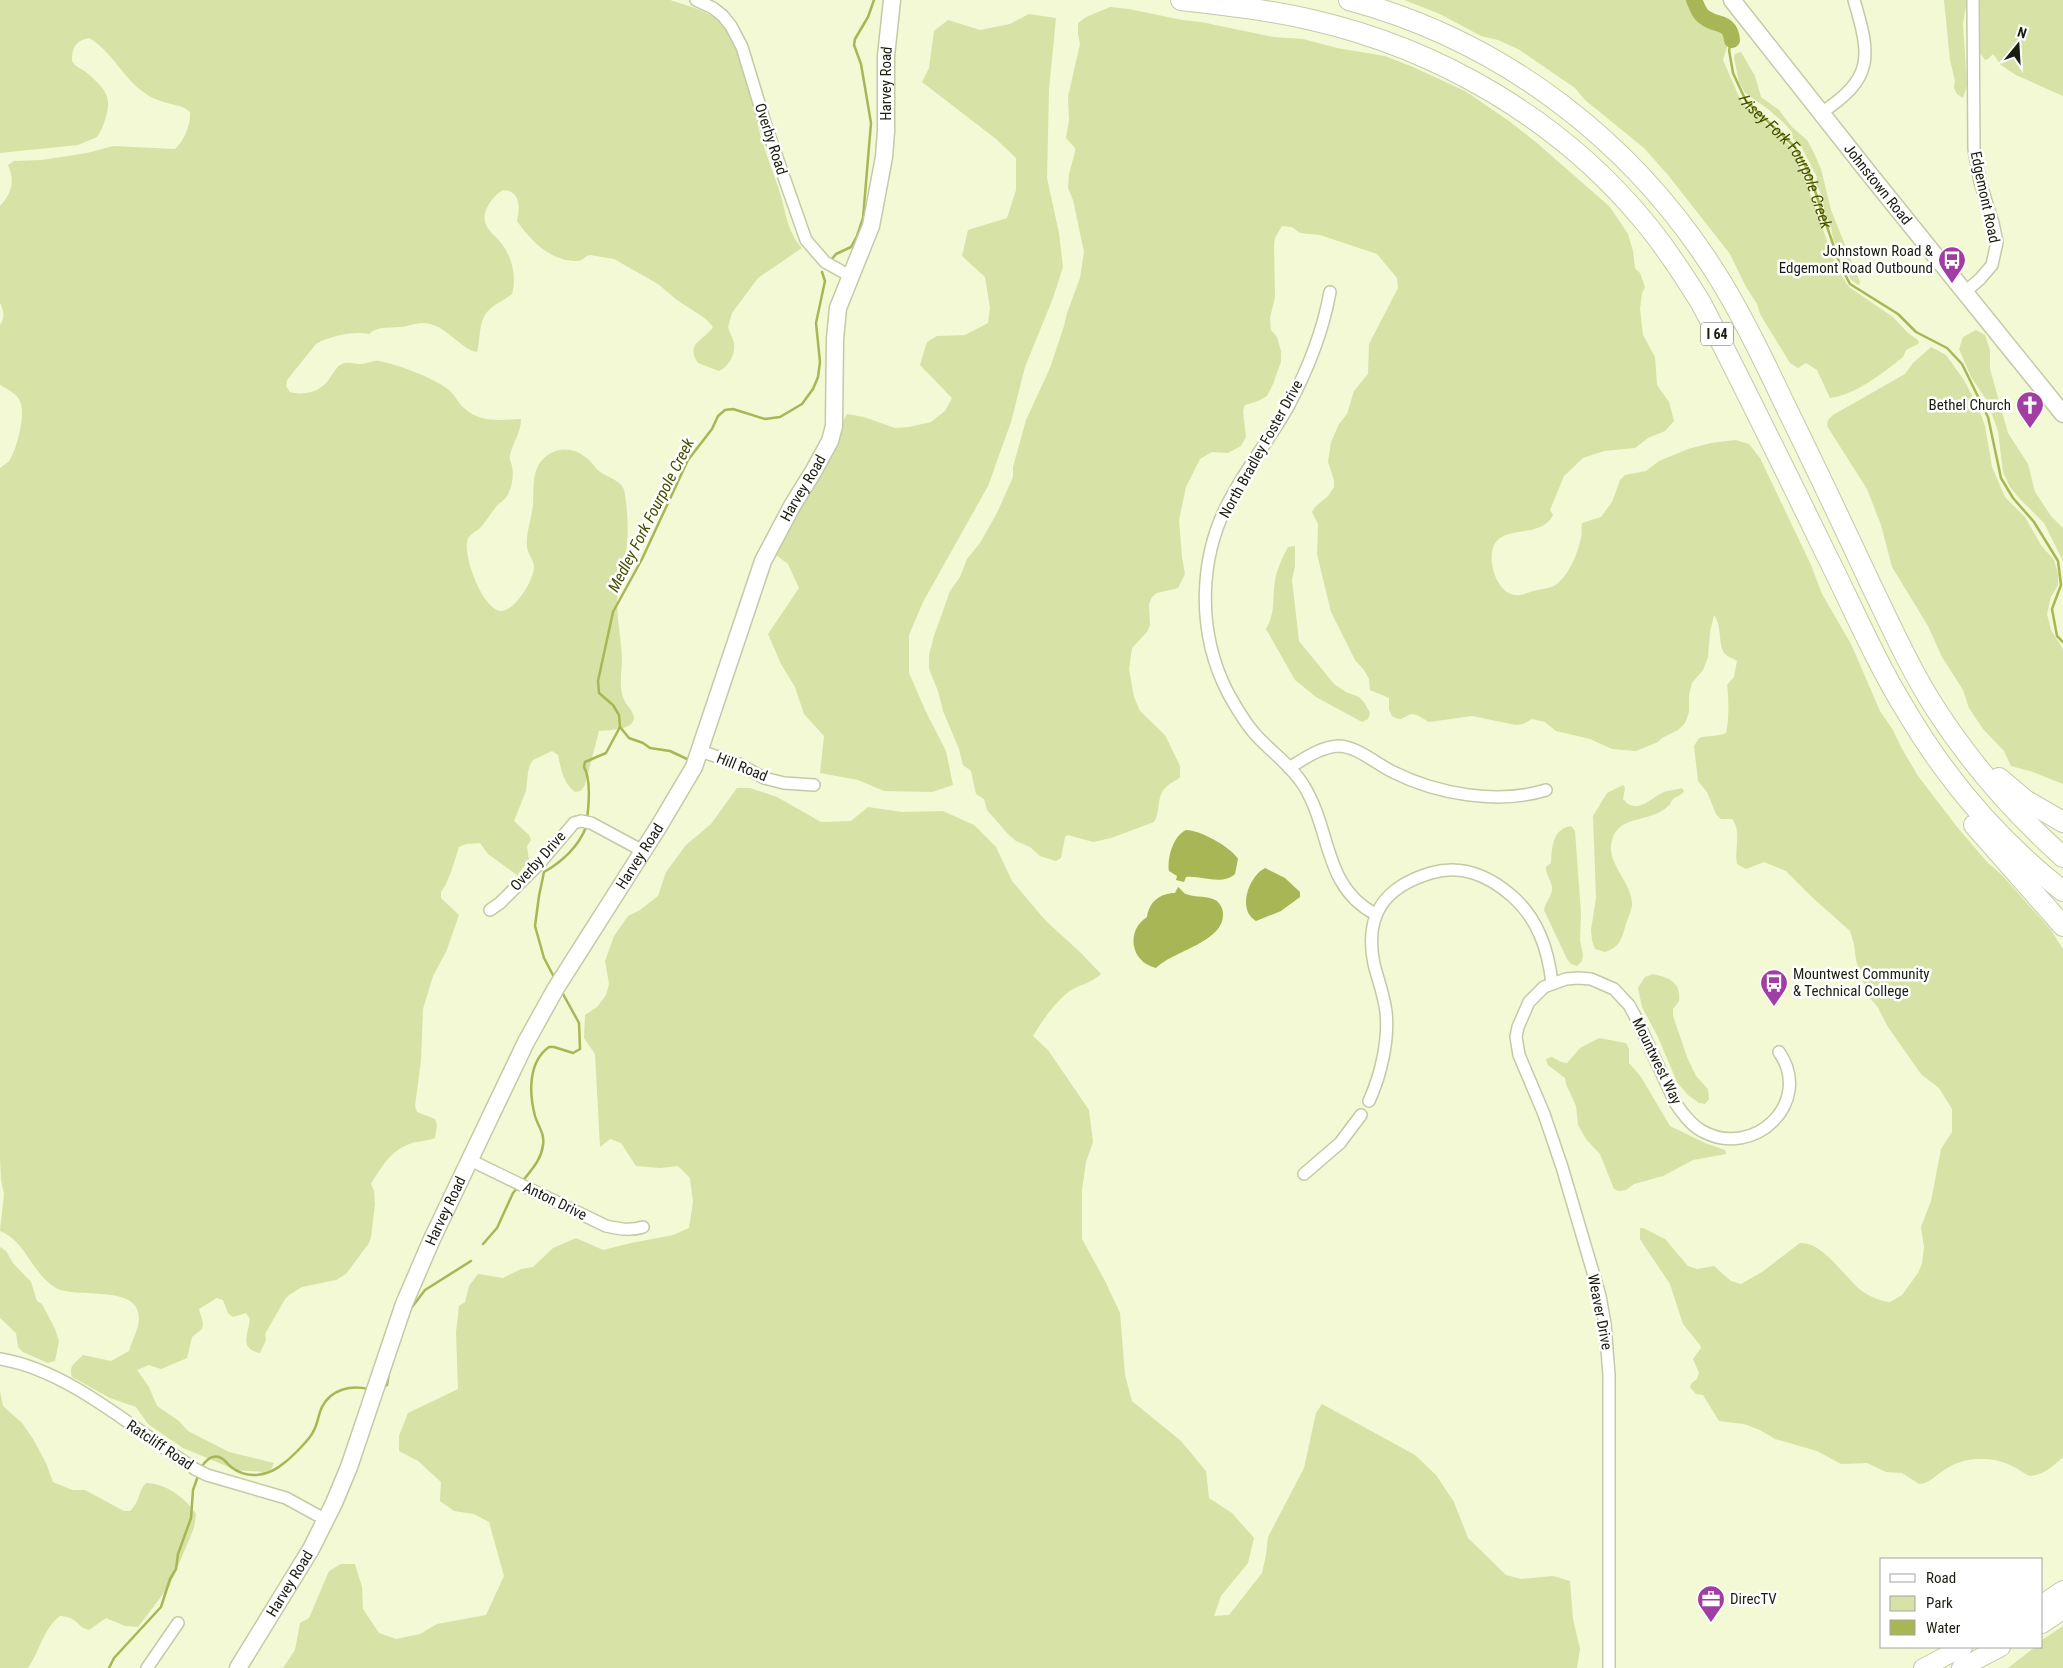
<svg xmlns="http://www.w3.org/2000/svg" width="2063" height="1668" viewBox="0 0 2063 1668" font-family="'Roboto Condensed',sans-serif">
  <rect width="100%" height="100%" fill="#f2f9d4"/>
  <g fill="#d7e2a6">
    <path d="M0 0H670C691 7 712 11 727 29 741 47 753 106 759 130 765 153 774 174 781 196 786 214 788 233 802 248L758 278 732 313 728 327C729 332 733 338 734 343 736 353 729 367 719 371L698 363C685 344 703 341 713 327L706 319 677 300 658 284 614 259 590 255C585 256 583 261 577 261 550 261 531 241 517 221 520 207 521 191 503 190 494 195 482 210 485 222 487 230 496 236 501 243 512 256 517 278 512 294 505 300 495 304 489 310 478 320 481 338 477 352 459 349 446 323 422 323 414 323 407 327 399 327 389 328 377 326 369 334 353 331 330 336 316 344L287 380 286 386 290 392C306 396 320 392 330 378 333 373 337 366 342 364 347 361 355 364 361 364 367 364 373 360 379 361 397 364 436 379 449 390 455 395 458 403 464 408 480 423 500 420 521 419 521 433 513 442 510 455 509 459 511 462 512 466 514 475 512 488 507 496 504 501 499 503 496 507 490 514 486 522 480 528 474 533 468 535 467 542 464 558 483 610 501 611 515 611 534 580 534 567 534 559 527 554 527 546 526 531 532 518 533 504 534 491 532 478 538 466 547 449 569 444 584 456 591 460 594 467 600 472 609 478 624 481 625 494 628 515 629 538 625 559 624 569 619 579 618 589 615 612 621 635 622 658 622 675 617 692 628 706 647 729 615 730 599 731L585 785 581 791 575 792C563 783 561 769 558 755L552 751 533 760 530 765 528 772 526 791 514 821 529 835 531 840 527 846 529 860 517 875 488 854 480 843 466 844 459 847 451 872 446 884 441 892V898L459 915 446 952 433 976 423 1009 421 1060 415 1106 417 1112 435 1119 437 1125 435 1138C427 1141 420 1141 412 1143 391 1150 382 1166 371 1184L374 1191 375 1204 371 1237 369 1243 346 1274 336 1280 302 1287 289 1295 285 1299 265 1334 266 1340 260 1353C239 1349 248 1334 250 1319L246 1313 233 1317 228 1313 223 1300 217 1298 199 1309 203 1323 202 1329 192 1337 187 1358 161 1369 149 1365 137 1370 149 1387 157 1406 179 1421 188 1431 229 1452 274 1463 271 1470 264 1472 236 1470 183 1448 148 1424 136 1407 110 1398 72 1377C68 1365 76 1363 83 1355L111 1361 129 1351C131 1343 136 1334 138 1326 148 1281 77 1300 56 1288 32 1274 26 1241 0 1231L4 1194 1 1180 0 1158V468C3 466 7 463 9 461 17 450 27 411 19 399 15 393 7 389 0 385V325C5 318 4 311 0 303V206C12 194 15 180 8 165L14 161 42 160 87 153 113 146 175 149C184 141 191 125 190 112 182 104 169 105 158 100 151 98 143 92 138 88 120 72 110 50 89 38 75 41 72 48 72 61 76 68 81 68 87 73 107 90 113 98 104 123 102 128 100 133 97 137L78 145 0 153Z"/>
    <path d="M1404 0H1690L1703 22 1719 29 1730 37 1723 60 1740 99 1744 105 1757 115 1791 147 1804 177 1830 249 1841 275 1849 287 1893 317 1908 333 1919 341 1918 344 1906 350 1903 357C1883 373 1855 395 1830 398L1817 370 1806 363 1798 368 1790 363 1760 314 1757 304 1745 285 1730 254 1668 175 1644 148 1585 100 1575 88 1518 49 1498 40 1481 36 1440 14Z"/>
    <path d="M1944 0H1967L1963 23 1967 85 1963 98 1957 94 1954 88 1955 81 1950 60Z"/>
    <path d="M1978 0H2063V96L2016 75 2001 65 1993 54 1988 59 1985 60 1979 52Z"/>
    <path d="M1110 7 1129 9 1182 20 1201 22 1273 37 1303 39 1337 48 1385 56 1413 67 1465 91 1509 121 1537 143 1610 207 1628 234 1633 251 1635 268 1640 273 1645 287 1642 293 1640 309 1643 335 1655 357 1657 385 1669 402 1674 421 1665 431 1648 438 1635 448 1604 451 1583 458 1564 476 1550 510 1553 515C1541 540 1501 523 1493 548 1488 563 1497 593 1515 595 1523 596 1530 591 1537 590 1548 588 1554 588 1561 580 1571 570 1578 552 1581 538 1582 533 1581 528 1582 523L1601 517 1612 502 1620 480 1625 475 1646 471 1659 461 1688 449 1711 443 1736 440 1749 444 1760 458 1811 565 1822 594 1851 644 1880 711 1893 730 1901 747 1918 776 1958 828 1987 862 2002 875 2051 930 2063 949V1457C2053 1466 2044 1475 2030 1476 2023 1473 2017 1468 2010 1465 1991 1456 1967 1457 1949 1467 1938 1472 1932 1483 1919 1484L1902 1473 1886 1472 1867 1463 1841 1464 1817 1451 1775 1439 1760 1430 1744 1424 1719 1421 1703 1395 1696 1394 1690 1387 1691 1384 1697 1379 1699 1373 1693 1359 1701 1348 1700 1345 1683 1324 1670 1284 1645 1247 1640 1239V1228H1643L1665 1239 1688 1266 1697 1269 1714 1266 1731 1281 1741 1284 1762 1272 1800 1243C1821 1241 1844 1275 1858 1288 1866 1295 1879 1301 1890 1302L1902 1295 1918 1273 1922 1264 1924 1247 1921 1227 1931 1201 1941 1149 1952 1132V1109L1939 1088 1922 1075 1916 1067 1888 1027 1877 1006 1868 996 1856 960 1854 944 1850 931 1813 898 1786 871 1764 862 1746 869 1737 864C1734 850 1742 831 1732 819H1721L1716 814 1707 792 1698 781 1694 746 1699 738C1708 735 1718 737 1726 733 1729 722 1729 698 1727 685L1734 677 1737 661C1734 659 1729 657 1726 655 1717 646 1723 627 1714 615L1710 632 1708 657 1703 670 1692 683 1689 695V712L1685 723 1678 730 1662 738 1658 742 1636 751 1612 749 1590 739 1556 731 1545 722 1532 719 1523 724 1516 725 1472 716 1429 722 1417 715 1411 714 1401 719H1398L1392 716 1389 710V698L1370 690 1369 679 1364 670 1355 660 1331 612 1317 554 1318 524 1312 512 1315 507 1328 496 1334 487V480L1328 462 1331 442 1339 424 1347 414 1354 391 1368 374 1369 344 1398 288 1397 278 1377 254 1320 235 1300 233 1292 227 1282 226 1275 238 1274 244 1275 297 1270 318 1271 330 1277 337 1281 351V362L1273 384 1267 396 1258 401 1245 405 1243 411 1246 437 1241 446 1228 453 1212 452 1200 459 1186 487 1179 520 1182 557 1185 574 1178 588 1157 593 1152 597 1149 604 1150 625 1147 632 1132 648 1129 669 1134 697 1140 711 1165 735 1180 766V777C1176 781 1170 783 1166 787 1156 796 1161 811 1154 822L1111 838 1093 842 1068 835 1065 837 1061 858 1056 861 1040 856 1030 847 1016 841 1008 834 987 810 984 799 976 794 971 771 963 765 959 749 943 711 938 691 929 669V655L934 636 950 591 960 577 967 559 980 543 997 513 1013 477V467L1026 420 1050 368 1064 326 1067 313 1080 278 1084 252 1073 200 1068 188 1069 174 1075 152V148L1066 138 1069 120 1068 97 1080 44 1078 34V23L1086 17Z"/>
    <path d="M1029 14 1056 18 1049 89 1047 178 1059 233 1063 267 1053 298 1025 367 1011 422 988 486 923 602 909 635V673L926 712 946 751 953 785 932 792 884 791 858 780 820 773 824 736 804 714 795 687 781 664 768 634 799 588 788 564 776 555 784 528 847 414 864 417 895 428 909 427 931 422 945 411 952 398 920 365 927 342 937 336 965 335 988 323 990 308 985 277 962 256 968 230 1007 218 1016 190V158L996 139 922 82 929 68 934 31 948 20 980 30 1010 24Z"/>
    <path d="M1741 52 1755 76 1761 97 1779 110 1792 127 1807 140 1814 153 1821 169 1831 210 1860 282 1859 285 1851 280 1843 262V257L1833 239 1831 227 1824 211 1823 197 1816 184 1817 177 1801 146 1793 139 1792 132 1783 122 1768 109 1745 93 1739 82 1734 58 1735 54Z"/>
    <path d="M1976 330 1985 335 1990 350V369L2008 433 2028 464 2035 492 2051 516 2063 528V561L2044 523 2019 498 2010 487 2003 472 1998 431 1991 412 1990 405 1971 377 1959 349 1963 337Z"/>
    <path d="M1931 347 1946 355 1964 380 1979 409 1985 426 1992 467 2005 497 2025 517 2041 545 2054 560 2058 574V585L2051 597 2047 614 2051 630 2063 649V784L2033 772 2011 766 2004 751 1983 729 1969 708 1963 690 1942 657 1928 626 1892 567 1881 525 1867 489 1827 426 1828 420 1833 415 1905 374 1913 363Z"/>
    <path d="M1295 546V566L1292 580 1299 641 1334 684 1346 692 1359 697 1364 702 1370 713 1368 719 1362 722 1316 697 1295 680 1266 629C1276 611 1272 600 1275 581 1277 569 1282 558 1288 547Z"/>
    <path d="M1623 785 1625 788 1623 799C1636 816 1651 798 1662 793 1667 790 1676 790 1682 788L1684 791C1681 796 1676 796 1672 800 1671 802 1670 805 1668 806 1652 823 1619 814 1612 840 1605 863 1633 883 1632 905 1631 912 1627 920 1625 927 1621 941 1619 947 1605 952L1595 949 1592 940 1591 930 1596 898 1593 816 1607 793Z"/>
    <path d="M737 788H750L777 797 821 822 851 821 868 807 902 812 943 811 974 825 996 847 1012 881 1046 921 1081 953 1101 974C1091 984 1077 985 1067 993 1053 1005 1042 1021 1033 1036L1048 1050 1089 1110 1093 1142 1086 1162 1082 1190V1239L1105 1281 1120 1313 1125 1375 1132 1401 1181 1441 1206 1471 1209 1498 1232 1513 1254 1538 1248 1563 1221 1596 1214 1616 1229 1615 1262 1573 1266 1555 1268 1537 1304 1468 1316 1413 1322 1404 1415 1455 1436 1475 1454 1502 1468 1538 1506 1575 1521 1579 1553 1576 1570 1581 1573 1619 1580 1649 1577 1668H283L295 1650 300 1623 309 1618 329 1571 341 1564H355L362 1587 363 1609 379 1633 396 1639 420 1634 437 1624 486 1615 504 1576 489 1522 474 1514 454 1511 440 1501 441 1482 418 1461 399 1451V1436L408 1413 458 1389 456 1332 459 1306 465 1302 469 1286 478 1274 503 1278 521 1269 533 1267 553 1248 576 1238 603 1250 631 1243 673 1235 689 1228 693 1202 690 1178 678 1166 660 1168 636 1166 621 1143 610 1139 600 1147 595 1054 584 1038 585 1015 597 1007 606 995 609 984 605 961 614 936 628 916 640 910 658 896 666 872 686 845 711 824Z"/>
    <path d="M1571 826 1575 831 1581 913 1580 941 1583 955 1582 961 1577 966 1571 964 1567 959 1544 910C1545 902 1553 895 1552 887 1551 880 1546 875 1546 867L1551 863C1552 848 1552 829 1571 826Z"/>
    <path d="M1653 974C1669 978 1681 981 1679 1001L1673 1009V1016L1687 1057 1696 1076 1708 1089 1709 1099 1705 1104 1699 1103 1688 1095 1677 1082 1658 1037 1642 1007 1638 988 1645 977Z"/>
    <path d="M1599 1038 1626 1043 1629 1049V1063L1641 1077 1670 1126 1705 1143 1725 1150 1726 1154 1693 1160 1663 1176 1634 1184 1626 1190 1619 1191 1614 1189 1600 1154 1586 1139 1578 1125 1576 1106 1566 1084 1565 1078 1548 1065 1546 1059 1552 1057 1561 1062 1567 1063 1580 1048Z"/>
    <path d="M0 1247 6 1251 13 1263 31 1282 37 1301 42 1304 55 1329 59 1341 55 1361 48 1363 23 1352 18 1347 16 1333 0 1318Z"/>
    <path d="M0 1391 3 1406 22 1423 33 1439 46 1463 53 1482 72 1490H85L124 1511H130C139 1504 138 1491 146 1483 165 1483 186 1498 196 1514L194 1528 170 1585 138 1627 125 1626 106 1618 89 1630C76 1627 79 1617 60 1616 43 1629 40 1651 28 1668H0Z"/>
    <path d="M2063 1626V1668H2008L2035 1647H2042V1640Z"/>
  </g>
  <g fill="#a8b655">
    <path d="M1186 830C1200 830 1231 847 1238 859L1235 874C1222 886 1201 875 1186 877L1184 882 1176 880 1177 876 1169 871C1167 858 1173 836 1186 830Z"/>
    <path d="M1265 868 1285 878 1300 892V897L1281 911 1256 921C1237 910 1248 877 1265 868Z"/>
    <path d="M1178 887C1181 889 1183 893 1186 894 1196 898 1208 895 1217 901 1221 905 1223 909 1223 914 1224 942 1173 951 1156 968 1130 962 1126 930 1147 917 1149 902 1160 893 1175 893Z"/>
  </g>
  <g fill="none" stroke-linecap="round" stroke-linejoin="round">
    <g stroke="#a8b655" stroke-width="2.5">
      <path id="s1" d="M1732 40 1729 50 1733 73 1746 101 1795 147 1809 173 1840 265 1850 284 1898 314 1916 332 1947 348 1962 364 1988 417 2001 478 2013 498 2034 522 2058 561 2061 585 2052 609 2057 636 2063 642"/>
      <path d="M832 259 836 254 851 247 857 236 863 218 871 123 861 64 854 45 855 39 868 17 874 0"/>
      <path d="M620 727 629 738 643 743 650 748 670 751 687 759"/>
      <path d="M587 819C589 805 591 779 584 767L585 762 606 753 620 727 619 715 613 705 599 693 598 681 613 612 642 559 688 460 712 429 718 416 725 410 733 409 765 419 780 417 802 404 813 389 818 377 820 362 816 323 825 281 822 272"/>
      <path d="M555 979 544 958 535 926 539 896 544 872C562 862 579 846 586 827"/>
      <path d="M522 1182C531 1170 541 1161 543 1145 545 1134 538 1126 535 1116 529 1093 528 1062 549 1047H554L573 1053 580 1049 579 1023 562 992"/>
      <path d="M483 1244 497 1228 513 1193 519 1186"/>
      <path d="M409 1311 425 1290 471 1261"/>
      <path d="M383 1387 387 1385 389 1373"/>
      <path d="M201 1468C205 1461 211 1455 219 1457 225 1459 227 1464 231 1467 248 1480 269 1476 284 1463 291 1458 310 1439 313 1432 318 1424 318 1415 322 1407 331 1389 351 1385 368 1389"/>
      <path d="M109 1668 114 1658 161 1607 170 1579 176 1569 178 1554 191 1518 193 1490 198 1476"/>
    </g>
    <path stroke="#a8b655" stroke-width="16" d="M1694 0C1696 4 1698 10 1701 14 1713 28 1730 18 1732 40"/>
    <g stroke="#c3caa6" stroke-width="14">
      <g id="street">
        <path d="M696 0 713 8 723 16 731 26 742 47 766 126 806 240 825 262 850 276"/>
        <path d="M1821 113C1874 78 1871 57 1854 0"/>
        <path d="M1330 292C1323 331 1308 369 1289 405 1272 436 1250 463 1233 494 1198 554 1196 631 1228 693 1236 707 1244 722 1255 734 1271 752 1292 766 1304 786 1332 832 1323 886 1375 914"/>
        <path d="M1965 292 1980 279 1992 265 1997 242 1993 223 1980 182 1974 149 1973 0"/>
        <path d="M700 751 739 764 764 778 784 783 814 785"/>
        <path d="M1289 768C1304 759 1320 747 1338 746 1357 746 1376 764 1393 772 1437 794 1498 805 1546 790"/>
        <path d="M490 910 500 903 539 864 574 823 581 821 591 823 643 851"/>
        <path d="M1369 1101C1381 1075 1389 1040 1386 1012 1384 995 1378 980 1374 964 1364 915 1384 887 1431 873 1462 864 1488 875 1512 896 1538 919 1548 949 1552 983"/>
        <path d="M470 1160 606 1226C620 1229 630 1231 643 1227"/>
        <path d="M1304 1174 1340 1143 1361 1115"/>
        <path d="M0 1359C69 1370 136 1431 195 1469L207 1475 286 1498 326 1520"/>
        <path d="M147 1668 178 1623"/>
        <path d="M1609 1668V1375L1605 1324 1600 1296 1562 1167 1544 1114 1519 1055 1516 1037 1518 1027 1529 1002 1544 987 1566 979 1578 978 1591 979 1614 989 1629 1005 1635 1016 1676 1104C1683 1114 1691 1125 1702 1131 1754 1160 1814 1102 1779 1052"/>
      </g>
    </g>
    <g stroke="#c3caa6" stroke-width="19">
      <g id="secondary">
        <path id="s2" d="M1732 0 1871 176 2063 414"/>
        <path id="s3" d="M238 1668 311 1549 334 1503 349 1467 404 1304 432 1239 526 1042 556 988 659 826 694 767 763 561 792 506 813 472 830 441 834 426 835 339 838 308 871 226 884 157 886 131V56L892 0"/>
      </g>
    </g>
    <g stroke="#c3caa6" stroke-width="20">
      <g id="primary">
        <path d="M2042 1604 2063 1590"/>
        <path d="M2042 1624 2063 1610"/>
        <path d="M1923 1668 1963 1647"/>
        <path d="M1961 1668 2001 1647"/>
      </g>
    </g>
    <g stroke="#c3caa6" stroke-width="22">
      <g id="highway">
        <path d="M1181 0C1225 5 1269 10 1312 20 1439 49 1559 119 1643 220 1665 246 1683 274 1701 303 1744 386 1785 470 1826 554 1852 606 1875 660 1905 709 1946 779 1999 841 2063 891"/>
        <path d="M1349 0C1506 42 1638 145 1722 283 1746 323 1766 365 1786 407 1815 466 1843 525 1871 585 1891 626 1910 669 1935 708 1971 764 2013 812 2063 857"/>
        <path d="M1999 778 2025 800 2063 822"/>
        <path d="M1974 825 2063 926"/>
      </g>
    </g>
    <use href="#street" stroke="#fff" stroke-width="11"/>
    <use href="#secondary" stroke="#fff" stroke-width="16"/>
    <use href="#primary" stroke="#fff" stroke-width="18"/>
    <use href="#highway" stroke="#fff" stroke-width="20"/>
  </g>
  <defs>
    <g id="bus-pin" transform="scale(1.4375)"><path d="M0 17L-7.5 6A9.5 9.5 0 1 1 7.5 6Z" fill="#a13ea4" stroke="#fff"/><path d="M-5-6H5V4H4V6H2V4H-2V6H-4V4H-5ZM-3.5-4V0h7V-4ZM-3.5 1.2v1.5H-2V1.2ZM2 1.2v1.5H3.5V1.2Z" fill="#fff"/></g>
    <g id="church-pin" transform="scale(1.4375)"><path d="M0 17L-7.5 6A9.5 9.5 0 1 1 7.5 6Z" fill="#a13ea4" stroke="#fff"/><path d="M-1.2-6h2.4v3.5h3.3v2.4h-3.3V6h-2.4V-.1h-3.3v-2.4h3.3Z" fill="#fff"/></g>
    <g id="office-pin" transform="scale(1.4375)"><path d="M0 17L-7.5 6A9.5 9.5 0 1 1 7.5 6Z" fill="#a13ea4" stroke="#fff"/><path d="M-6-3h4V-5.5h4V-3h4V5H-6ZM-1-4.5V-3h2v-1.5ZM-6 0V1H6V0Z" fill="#fff"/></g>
  </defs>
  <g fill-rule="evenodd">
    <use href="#bus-pin" x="1952" y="260"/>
    <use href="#church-pin" x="2030" y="405"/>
    <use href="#bus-pin" x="1774" y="983"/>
    <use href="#office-pin" x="1711" y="1599"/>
  </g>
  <g text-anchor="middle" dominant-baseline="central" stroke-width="5" stroke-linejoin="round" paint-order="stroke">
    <rect fill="#fff" stroke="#5f6158" stroke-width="1" x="1701" y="322.5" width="32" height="23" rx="4"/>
    <g font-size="14" font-weight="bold" fill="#1b1d10">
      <text x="1717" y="334">I 64</text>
    </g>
    <g font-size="15" fill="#1b1d10" stroke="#fff">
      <text stroke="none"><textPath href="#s3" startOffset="1734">Harvey Road</textPath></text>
      <text transform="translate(771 139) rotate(72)">Overby Road</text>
      <text stroke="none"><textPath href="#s2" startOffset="235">Johnstown Road</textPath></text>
      <text transform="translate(1985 197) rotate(78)">Edgemont Road</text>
      <text transform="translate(1261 449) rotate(-61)">North Bradley Foster Drive</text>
      <text stroke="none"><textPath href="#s3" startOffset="1314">Harvey Road</textPath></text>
      <text transform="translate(742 767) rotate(22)">Hill Road</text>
      <text stroke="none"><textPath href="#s3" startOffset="909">Harvey Road</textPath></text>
      <text transform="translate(538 861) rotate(-48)">Overby Drive</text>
      <text transform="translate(1657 1061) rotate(64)">Mountwest Way</text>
      <text transform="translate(555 1201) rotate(26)">Anton Drive</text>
      <text stroke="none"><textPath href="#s3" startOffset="504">Harvey Road</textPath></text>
      <text transform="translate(1600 1312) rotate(79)">Weaver Drive</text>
      <text transform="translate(160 1445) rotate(34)">Ratcliff Road</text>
      <text stroke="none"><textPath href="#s3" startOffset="99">Harvey Road</textPath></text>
    </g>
    <g font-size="15" fill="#1b1d10" stroke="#fff" text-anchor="end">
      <text x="1933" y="251">Johnstown Road &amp;<tspan x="1933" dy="17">Edgemont Road Outbound</tspan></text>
      <text x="2011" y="405">Bethel Church</text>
      <text x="1793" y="974" text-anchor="start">Mountwest Community<tspan x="1793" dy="17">&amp; Technical College</tspan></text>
      <text x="1730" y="1599" text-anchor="start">DirecTV</text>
    </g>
    <g font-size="16" font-style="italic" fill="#464e00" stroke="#fff">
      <text stroke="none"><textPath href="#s1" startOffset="139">Hisey Fork Fourpole Creek</textPath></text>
      <text transform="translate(651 515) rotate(-63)">Medley Fork Fourpole Creek</text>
    </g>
  </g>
  <rect x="1880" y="1558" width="162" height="90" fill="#ffffff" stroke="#a4a59f"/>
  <rect x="1890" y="1574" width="25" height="8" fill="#ffffff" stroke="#a4a59f"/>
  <text x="1926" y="1583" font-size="15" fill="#1b1d10">Road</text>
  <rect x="1890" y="1596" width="25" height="15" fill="#d7e2a6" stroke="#a4a59f"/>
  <text x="1926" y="1608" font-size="15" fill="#1b1d10">Park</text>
  <rect x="1890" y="1620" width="25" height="15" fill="#a8b655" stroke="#a4a59f"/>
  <text x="1926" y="1633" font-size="15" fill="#1b1d10">Water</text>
  <g transform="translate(2018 45) rotate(18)" stroke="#ffffff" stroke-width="4" paint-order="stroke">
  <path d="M0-4L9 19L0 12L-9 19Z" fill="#1b1d10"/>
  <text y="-8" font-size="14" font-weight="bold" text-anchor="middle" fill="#1b1d10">N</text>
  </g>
</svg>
